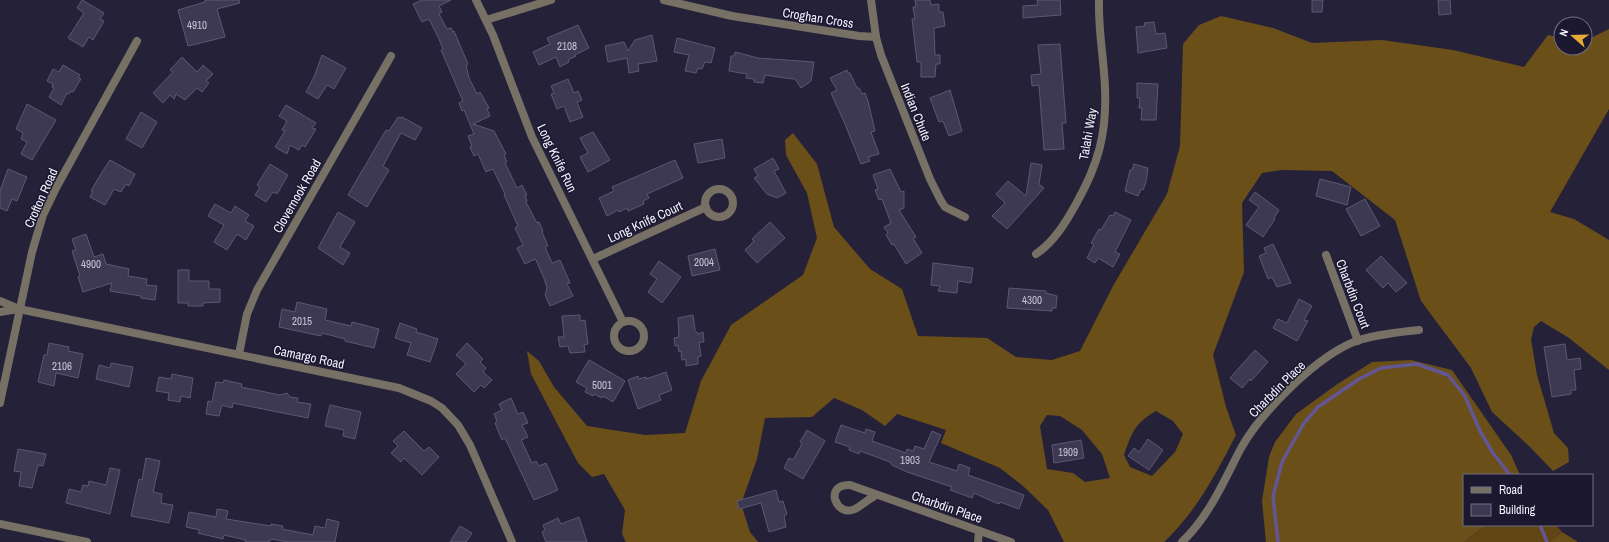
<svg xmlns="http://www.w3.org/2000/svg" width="1609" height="542" viewBox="0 0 1609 542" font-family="'Archivo Narrow',sans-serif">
  <rect width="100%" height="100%" fill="#252139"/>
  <path fill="#604614" d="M1487 525H1556L1562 532 1549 542H1464Z"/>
  <g fill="#6b4f19" fill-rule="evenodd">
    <path d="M1221 16 1273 28 1312 43 1382 40 1453 50 1524 67 1548 35 1561 38V48H1585V41L1609 29V109L1550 212 1574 219 1609 240V370L1569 338 1541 321 1534 327 1531 340 1537 375 1554 433 1568 448 1569 462 1553 471 1530 447 1492 412 1471 368 1421 301 1395 220 1332 171 1281 170 1262 173 1242 203 1244 272 1213 355 1226 407 1236 435C1216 474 1196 512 1164 542H1064L1048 510 1023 486 1000 468 941 443 946 430 897 414 885 426 862 410 834 398 812 417 765 418 757 459 741 504 750 532 758 542H626L622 534 625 510 604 474 592 477 578 463 531 374 527 351 539 361 554 387 587 426 645 435 685 433 701 381 731 325 803 275 817 238 807 193 786 155 785 140 793 133 817 164 834 227 870 269 902 289 918 336 987 338 1016 357 1052 360 1080 351 1113 286 1167 194 1180 146 1183 44 1199 25ZM1156 411 1173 421 1183 434 1175 452 1152 476 1130 467 1124 455C1132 432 1135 423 1156 411ZM1047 415 1060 416 1082 430 1102 454 1110 478 1085 482 1073 473 1047 469 1040 426Z"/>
    <path d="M1411 360 1452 370 1511 455 1520 475H1464V525H1487L1464 542H1266L1262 501 1269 457 1275 442 1296 414 1336 385 1372 362Z"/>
    <path d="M1562 532 1578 542H1549Z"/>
  </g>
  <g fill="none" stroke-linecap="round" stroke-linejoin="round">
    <g stroke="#625695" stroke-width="3.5">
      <path d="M1540 525 1547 542"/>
      <path d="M1278 542 1273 496 1282 462 1304 423 1318 407 1359 379 1381 368 1417 364 1448 375 1465 396 1480 431 1493 453 1510 475"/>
    </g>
  </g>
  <g fill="#3d3953" stroke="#5c5874">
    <path d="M82 0 104 13 100 19 104 21 93 40 89 37 83 47 68 38 84 13 77 8Z"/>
    <path d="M205 0H239L240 3 217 9 225 37 188 46 178 10 205 2Z"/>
    <path d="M422 0H451L439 6 442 12 439 14 447 29 451 28 453 32 454 31 468 64 466 65 469 78 477 94 480 92 489 108 487 109 490 116 473 124 494 131 506 154 504 155 507 162 505 163 517 188 522 185 527 195H525L527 201 526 202 537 223 539 222 543 231 542 232 548 246 545 247 552 263 560 260 570 283 567 284 573 296 550 306 545 295 547 288 545 281 536 260 535 259 525 264 517 248 523 245 515 228 518 226 504 195 505 194 493 169 486 172 478 154 474 156 470 147 472 146 468 136 474 134 464 110 462 111 459 103 463 101 441 50 443 49 439 39 429 19 422 22 413 4Z"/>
    <path d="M915 0H930L931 5 939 4V12H943L945 26 934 28 935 55H940V64H936L935 77H921V62H917L912 19H915L913 7H916Z"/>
    <path d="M1037 0H1060L1061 15 1023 18V6L1038 5Z"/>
    <path d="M1312 0H1323L1322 12H1312Z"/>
    <path d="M1438 0H1450L1451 14 1439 15Z"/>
    <path d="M1154 22 1156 34 1165 33 1167 48 1138 53 1136 27 1145 26 1144 23Z"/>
    <path d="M578 25 589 48 575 55 576 56 568 60 569 62 560 67 556 57 539 65 533 52 550 44 547 38Z"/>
    <path d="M652 35 657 61 638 64 639 71 629 73 627 58 608 62 605 46 624 42 628 51 635 40Z"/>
    <path d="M677 38 715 48 711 63 705 62 702 69 698 68 696 73 685 71 689 55 674 52Z"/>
    <path d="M1060 44 1066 123H1062L1064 149 1044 150 1039 85 1032 86 1031 75 1041 74 1038 45Z"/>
    <path d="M735 52 758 58 814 62 811 81 801 88 795 79 785 78 765 75 763 83 754 82V79L746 78 747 74 729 71 731 56H734Z"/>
    <path d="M322 55 346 68 334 89 327 85 318 99 306 92 314 77Z"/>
    <path d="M182 57 197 72 203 65 213 74 206 81 209 83 202 92 197 88 185 100 176 94 174 99 170 95 163 103 153 93 173 72 170 70Z"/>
    <path d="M63 65 80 75 78 78 81 79 73 92 71 91 69 94 67 93 61 105 49 97 54 88 52 87 53 84 47 81 53 69 59 72Z"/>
    <path d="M847 70 848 73H850L857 88H859L862 94 865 93 868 101 875 131 871 132 879 154 868 157 870 161 861 164 845 124 831 93 837 90 830 78Z"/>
    <path d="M568 79 574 93 578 91 582 100 577 102 583 117 570 122 564 106 557 109 551 94 554 93 551 86Z"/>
    <path d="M1137 83 1158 84 1156 120H1141L1142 108H1139L1140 98H1137Z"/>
    <path d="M950 90 962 131 949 136 943 121 939 122 930 98Z"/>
    <path d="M27 104 56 120 32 160 21 154 27 142 21 139 23 133 16 129Z"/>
    <path d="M286 105 316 123 312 128 316 129 305 147 302 145 299 150 290 145 287 154 275 147 285 131 282 130 287 121 279 116Z"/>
    <path d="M141 112 157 122 142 148 126 139Z"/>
    <path d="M398 117 401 118 402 117 422 128 415 140 401 133 383 166 389 170 367 207 348 195 386 130 389 131Z"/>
    <path d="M593 132 610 160 588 172 580 157 588 153 580 138Z"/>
    <path d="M722 139 725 158 698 163 694 144Z"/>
    <path d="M773 158 779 169 774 171 786 193 777 198 767 194 754 178 758 176 754 169Z"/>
    <path d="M110 160 135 174 129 186 126 184 121 192 114 189 105 205 90 197 93 191H91L102 172Z"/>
    <path d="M675 160 683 178 647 194 649 198 643 201 644 204 628 211 627 208 619 212 618 210 607 216 599 198 614 191 612 187Z"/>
    <path d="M1031 163 1042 165 1039 184 1044 188 1007 229 992 216 1005 203 996 194 1008 181 1026 196Z"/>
    <path d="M270 164 288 175 277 194 273 192 266 202 255 195 260 187 257 185Z"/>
    <path d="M1134 164 1148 168 1146 182 1143 190 1141 189 1138 196 1125 191 1130 170H1132Z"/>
    <path d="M8 169 27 177 17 201 12 199 7 211 0 208V191Z"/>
    <path d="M890 169 901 192 904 191V208L899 210 916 237 913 238 922 253 906 264 894 244 892 245 886 235 888 233 884 227 891 223 882 199 879 200 875 190 878 189 873 175Z"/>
    <path d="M1320 179 1351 187 1347 205 1316 196Z"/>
    <path d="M1255 192 1279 210 1274 218 1275 219 1263 237 1246 225 1259 207 1249 200Z"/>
    <path d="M1365 199 1380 226 1361 236 1346 209Z"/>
    <path d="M215 204 231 213 235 206 249 215 245 221 254 226 246 240 237 234 227 250 214 242 224 225 208 216Z"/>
    <path d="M338 212 355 222 340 247 350 253 343 265 318 248Z"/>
    <path d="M1115 212 1131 220 1115 252 1120 254 1113 267 1098 258 1095 263 1087 258 1094 244 1091 243 1099 229 1101 230 1110 215 1113 216Z"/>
    <path d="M770 222 785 238 757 263 745 250 754 241 752 239Z"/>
    <path d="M86 234 94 257 103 254 106 264 129 269 128 276 147 279 146 285 157 286 155 300 141 298V296L110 291 112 283 83 292 78 277 80 276 72 251 76 250 72 239Z"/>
    <path d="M1273 244 1291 283 1277 287 1272 277 1268 279 1259 256 1266 253 1264 248Z"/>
    <path d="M715 249 720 270 692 276 688 256Z"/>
    <path d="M1381 256 1407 283 1396 292 1388 283 1383 288 1366 270Z"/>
    <path d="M659 261 681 277 662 303 648 292 657 279 650 274Z"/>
    <path d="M933 263 973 268 971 283 958 281 957 293 938 291 940 286 931 285Z"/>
    <path d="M178 270H189V281H209V289H220V302L203 303V306H188V303H178Z"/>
    <path d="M1009 288 1046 291V293L1057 296 1056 308H1052V311L1007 308Z"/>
    <path d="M1299 299 1312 306 1304 320 1308 321 1297 341 1273 328 1278 319 1287 323Z"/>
    <path d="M297 302 327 309 325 320 351 326 352 322 379 329 374 348 345 341V339L322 333 321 336 279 327 282 309 295 312Z"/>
    <path d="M580 315V321L585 320 588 344 584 345 585 352 570 353 568 346 560 347 558 337H564L562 316Z"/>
    <path d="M693 315 695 330 698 334 703 332 704 342H699L701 356 698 357V364L686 366V359L682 360 681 351 679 352 678 345 675 346 674 338 679 337 678 318Z"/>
    <path d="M400 323 417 329 416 332 438 339 430 362 407 355 411 343 395 338Z"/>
    <path d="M49 343 69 347 68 351 83 354 78 378 56 373 54 386 38 382 44 355H47Z"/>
    <path d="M467 343 483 359 480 362 486 368 483 372 492 380 484 388 481 385 474 392 456 374 466 364 456 355Z"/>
    <path d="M1565 344 1567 360 1580 358 1581 369 1574 370 1576 390H1571V394L1552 397 1544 347Z"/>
    <path d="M1255 350 1268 362 1251 381 1250 379 1242 388 1230 378Z"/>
    <path d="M589 360 625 381 613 402 603 396 602 398 594 394 593 396 585 392 587 388 576 382Z"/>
    <path d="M111 363 133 367 129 387 96 379 99 365 110 368Z"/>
    <path d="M666 372 672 390 659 395 661 400 638 409 628 380 638 376 639 379 646 377V379Z"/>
    <path d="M172 374 193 378 190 398 181 396 180 402 168 400 169 393 156 391 159 377 171 379Z"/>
    <path d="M224 380 242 384 241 387 280 395 287 393 290 397 298 398 297 402 311 404 308 418 233 403 232 408 222 405 219 416 206 414 208 401 212 402 216 382 223 383Z"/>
    <path d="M511 398 518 414 523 412 528 423 522 425 528 437 521 440 532 463 536 461 539 466 546 463 558 490 534 500 505 438 502 440 495 423 497 421 494 414 502 410 499 404Z"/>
    <path d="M330 405 361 412 355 439 343 436 344 430 325 426Z"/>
    <path d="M841 425 865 433 866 429 875 432 872 441 906 453 907 449 913 451 915 446 924 449 932 431 941 435 929 462 957 471 959 464 970 468 968 475 1024 495 1019 509 1000 502 999 504 994 502 974 493 972 498 964 495 950 490 952 487 907 472 892 465 890 462 860 451 859 454 849 450 850 447 835 442Z"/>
    <path d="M807 430 825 441 803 479 784 468 789 458 793 460 802 444 800 442Z"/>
    <path d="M404 431 424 451 429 447 439 457 422 475 404 458 401 462 391 453 398 446 393 441Z"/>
    <path d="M1148 439 1163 450 1149 470 1128 456 1134 448 1139 452Z"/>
    <path d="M1081 440 1084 458 1054 463 1052 445Z"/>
    <path d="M18 449 46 454 43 466 38 465 32 488 19 486 21 472 14 471Z"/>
    <path d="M146 458 160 461 153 492 162 494 161 503 173 505 169 523 131 516 139 479 142 480Z"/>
    <path d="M110 468 120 470 110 514 66 503 69 489 81 492 83 485 88 486 89 481 106 485Z"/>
    <path d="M776 490 779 502 783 501 787 514 784 516 786 527 769 532 761 503 739 509 737 501Z"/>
    <path d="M217 509 228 511 226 519 271 526V524L283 526 282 529 313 535 315 526 325 528 327 519 339 522 335 542H289L271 539 269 542H245L246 540 224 535 223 539 198 533 200 530 186 527 189 512 216 517Z"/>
    <path d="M579 517 587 542H546L542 532 545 530 543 525 558 518 561 524Z"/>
    <path d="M460 526 472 533 466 542H450Z"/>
  </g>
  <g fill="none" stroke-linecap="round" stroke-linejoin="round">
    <g stroke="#777064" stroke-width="8">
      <path d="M476 0 493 35 532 137 623 322"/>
      <path d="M664 0 732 16 859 36 876 37"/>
      <path d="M871 0 876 37 881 55 930 179 941 201 945 207 965 217"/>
      <path d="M486 20 551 0"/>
      <circle cx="719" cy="203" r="14"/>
      <path d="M1036 254C1054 242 1066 222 1076 204 1098 165 1107 134 1105 88 1104 59 1098 30 1099 0"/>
      <path d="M1326 255 1358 341"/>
      <path d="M593 259 706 207"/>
      <path d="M0 301 19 309 399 388 431 401 442 408 458 425 470 445 512 542"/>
      <path d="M0 312 18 309"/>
      <circle cx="629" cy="336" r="15"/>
      <path d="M239 354 247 314 257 290 391 56"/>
      <path d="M0 403 32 252 43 215 56 188 137 41"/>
      <path d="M876 495C869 499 862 505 855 509 836 518 823 484 850 485L1011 542"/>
      <path d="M0 524 87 542"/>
      <path d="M978 542 979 531"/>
      <path d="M1182 542C1209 516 1223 483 1240 450 1260 413 1318 354 1359 340 1379 334 1399 332 1419 330"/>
    </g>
  </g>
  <g text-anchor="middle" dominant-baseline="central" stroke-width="3" stroke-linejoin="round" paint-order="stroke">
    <g font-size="11" fill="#c6c4d4">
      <text x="197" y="25">4910</text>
      <text x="567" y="46">2108</text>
      <text x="704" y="262">2004</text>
      <text x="91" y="264">4900</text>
      <text x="1032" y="300">4300</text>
      <text x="302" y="321">2015</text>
      <text x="62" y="366">2106</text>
      <text x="602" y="385">5001</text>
      <text x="1068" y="452">1909</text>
      <text x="910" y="460">1903</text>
    </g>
    <g font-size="13" fill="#f3f2ff" stroke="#1c182f">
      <text transform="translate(818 18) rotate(9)">Croghan Cross</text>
      <text transform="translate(916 112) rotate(68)">Indian Chute</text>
      <text transform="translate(1088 134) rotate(-80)">Talahi Way</text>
      <text transform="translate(557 158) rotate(64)">Long Knife Run</text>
      <text transform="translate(297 196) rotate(-60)">Clovernook Road</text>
      <text transform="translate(41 198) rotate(-66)">Crofton Road</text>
      <text transform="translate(645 222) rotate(-25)">Long Knife Court</text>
      <text transform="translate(1353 294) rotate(69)">Charbdin Court</text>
      <text transform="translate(309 357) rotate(12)">Camargo Road</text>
      <text transform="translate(1277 389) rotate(-45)">Charbdin Place</text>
      <text transform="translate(947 507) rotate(19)">Charbdin Place</text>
    </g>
  </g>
  <rect x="1463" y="474" width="130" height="52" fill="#1c182f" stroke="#726f82"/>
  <rect x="1471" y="487" width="20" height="6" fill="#777064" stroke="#726f82"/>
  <text x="1499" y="494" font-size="12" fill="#f3f2ff">Road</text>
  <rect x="1471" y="504" width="20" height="12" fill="#3d3953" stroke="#726f82"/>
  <text x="1499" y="514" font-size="12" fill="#f3f2ff">Building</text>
  <g transform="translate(1573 36) rotate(290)"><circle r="19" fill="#1c182f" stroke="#726f82"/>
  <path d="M0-3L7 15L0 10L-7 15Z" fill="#e7ac37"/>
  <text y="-6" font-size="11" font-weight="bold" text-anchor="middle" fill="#f3f2ff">N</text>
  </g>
</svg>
